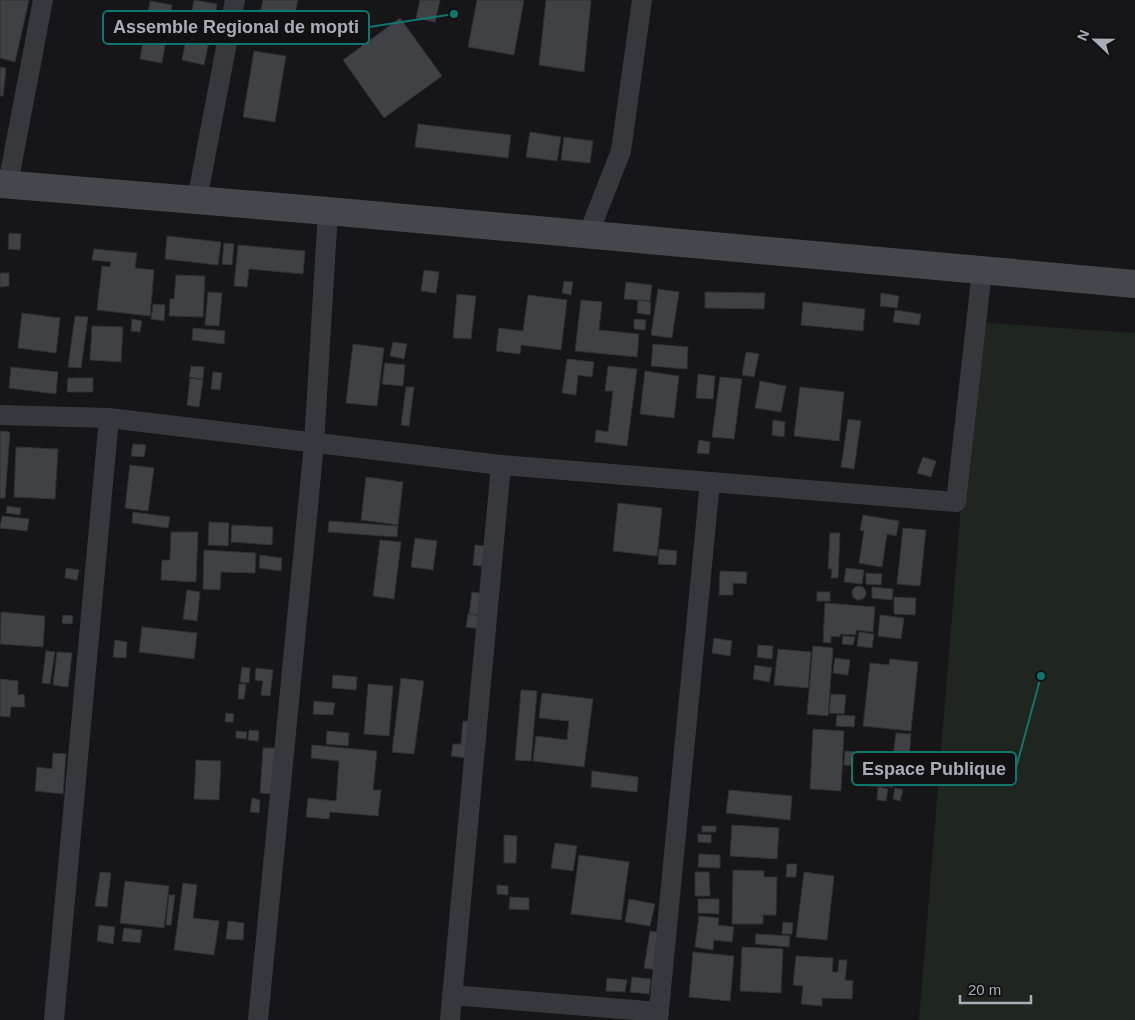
<svg xmlns="http://www.w3.org/2000/svg" width="1135" height="1020" viewBox="0 0 1135 1020" font-family="Helvetica,sans-serif">
  <rect width="100%" height="100%" fill="#161618"/>
  <path fill="#1e261f" d="M976 322 1135 333V1020H919Z"/>
  <g fill="#404145" stroke="#303034">
    <path d="M0 0H29L15 62 0 58Z"/>
    <path d="M194 0 217 4 204 65 182 60Z"/>
    <path d="M263 0H298L290 34 257 26Z"/>
    <path d="M420 0H440L435 22 416 18Z"/>
    <path d="M477 0H524L514 55 468 47Z"/>
    <path d="M546 0H591L584 72 539 65Z"/>
    <path d="M150 1 172 5 162 63 140 59Z"/>
    <path d="M400 18 442 76 384 118 343 60Z"/>
    <path d="M254 51 286 56 275 122 243 117Z"/>
    <path d="M0 67 6 68 3 96H0Z"/>
    <path d="M418 124 511 135 508 158 415 147Z"/>
    <path d="M530 132 561 137 557 161 526 157Z"/>
    <path d="M564 137 593 141 590 163 561 160Z"/>
    <path d="M9 233 21 234 20 250 8 249Z"/>
    <path d="M167 236 221 242 218 265 165 259Z"/>
    <path d="M224 243 234 244 232 265 222 264Z"/>
    <path d="M238 245 305 251 303 274 249 269 247 287 234 286Z"/>
    <path d="M94 249 137 253 135 268 154 270 150 316 97 310 102 266 110 267 111 262 92 260Z"/>
    <path d="M424 270 439 272 436 293 421 291Z"/>
    <path d="M0 273H9V286L0 287Z"/>
    <path d="M176 275 205 276 203 317 169 316 170 299H174Z"/>
    <path d="M564 281 573 282 571 295 562 293Z"/>
    <path d="M626 282 652 285 650 301 624 299Z"/>
    <path d="M658 289 679 292 672 338 651 335Z"/>
    <path d="M208 292 222 293 219 326 205 325Z"/>
    <path d="M705 292 765 293 764 309 705 308Z"/>
    <path d="M881 293 899 296 897 308 880 306Z"/>
    <path d="M457 294 476 296 471 339 453 338Z"/>
    <path d="M528 295 567 300 561 350 521 345 520 354 496 351 499 328 523 331Z"/>
    <path d="M581 300 602 302 599 330 639 334 637 357 575 351Z"/>
    <path d="M638 300 651 302 650 315 637 313Z"/>
    <path d="M803 302 865 309 863 331 801 325Z"/>
    <path d="M153 304 165 305 164 321 151 319Z"/>
    <path d="M895 310 921 314 919 325 893 322Z"/>
    <path d="M22 313 60 318 56 353 18 348Z"/>
    <path d="M75 316 88 317 81 368 68 367Z"/>
    <path d="M132 319 142 321 140 332 131 331Z"/>
    <path d="M634 319 646 320 645 330 634 329Z"/>
    <path d="M92 326 123 327 121 362 90 360Z"/>
    <path d="M193 328 225 331 224 344 192 340Z"/>
    <path d="M393 342 407 344 404 359 390 356Z"/>
    <path d="M353 344 384 348 377 406 346 403Z"/>
    <path d="M653 344 688 347 687 369 651 366Z"/>
    <path d="M746 352 759 354 754 377 742 375Z"/>
    <path d="M567 359 594 362 592 377 578 375 576 395 562 393Z"/>
    <path d="M385 363 405 365 403 386 382 384Z"/>
    <path d="M191 366 204 367 203 379 189 377Z"/>
    <path d="M608 366 637 369 627 446 595 442 596 430 608 432 613 391H605Z"/>
    <path d="M11 367 58 372 56 394 9 388Z"/>
    <path d="M645 371 679 376 674 418 640 414Z"/>
    <path d="M213 372 222 373 220 390 211 389Z"/>
    <path d="M698 374 715 376 713 399 696 398Z"/>
    <path d="M720 377 742 379 734 439 712 437Z"/>
    <path d="M68 378H93V392H67Z"/>
    <path d="M190 378 203 380 199 407 187 405Z"/>
    <path d="M760 381 786 386 781 412 755 408Z"/>
    <path d="M406 387H414L409 426 401 425Z"/>
    <path d="M800 387 844 392 839 441 794 436Z"/>
    <path d="M848 419 861 421 854 469 841 467Z"/>
    <path d="M773 420 785 422 784 437 772 435Z"/>
    <path d="M0 431 10 432 5 498H0Z"/>
    <path d="M699 440 710 442 709 454 697 453Z"/>
    <path d="M133 444 146 445 144 457 131 456Z"/>
    <path d="M16 447 58 449 55 499 14 497Z"/>
    <path d="M923 457 936 461 931 477 917 473Z"/>
    <path d="M130 465 154 468 148 511 125 508Z"/>
    <path d="M366 477 403 482 398 525 361 520Z"/>
    <path d="M618 503 662 508 657 556 613 551Z"/>
    <path d="M7 506 21 508 20 515 6 513Z"/>
    <path d="M133 512 170 517 168 528 132 523Z"/>
    <path d="M863 515 899 521 896 536 887 534 882 567 859 563 864 531 860 530Z"/>
    <path d="M2 516 29 519 27 531 0 528Z"/>
    <path d="M329 521 398 526 397 537 328 532Z"/>
    <path d="M209 522 229 523 228 546 208 545Z"/>
    <path d="M232 525 273 527 272 545 231 542Z"/>
    <path d="M903 528 926 530 920 586 897 584Z"/>
    <path d="M171 532H198L196 582 161 580 162 560H170Z"/>
    <path d="M830 533H840L838 578H831L832 569H828Z"/>
    <path d="M415 538 437 541 433 570 411 567Z"/>
    <path d="M380 540 401 542 394 599 373 596Z"/>
    <path d="M475 545 485 546 483 566 473 565Z"/>
    <path d="M659 549 677 551 676 565 658 564Z"/>
    <path d="M204 550 256 553 255 573 221 572 220 590 203 589Z"/>
    <path d="M260 555 282 558 281 571 259 568Z"/>
    <path d="M66 568 79 570 77 580 65 578Z"/>
    <path d="M846 568 864 570 862 584 844 582Z"/>
    <path d="M720 571 747 572 746 584 733 583V595H719Z"/>
    <path d="M866 573 882 574 881 585 866 584Z"/>
    <circle cx="859" cy="593" r="7"/>
    <path d="M872 587 893 589 892 600 872 598Z"/>
    <path d="M187 590 200 592 197 621 183 619Z"/>
    <path d="M472 592 485 594 482 615 469 614Z"/>
    <rect x="817" y="592" width="13" height="9"/>
    <path d="M894 597 916 598 915 615 894 614Z"/>
    <path d="M825 603 875 607 873 632 856 630V635L840 634V637L831 636V643L823 642Z"/>
    <path d="M1 612 45 616 43 647 0 644Z"/>
    <path d="M468 614 482 616 481 629 466 627Z"/>
    <path d="M63 615 73 616 72 624 62 623Z"/>
    <path d="M880 615 904 618 901 639 878 636Z"/>
    <path d="M142 627 197 633 194 659 139 652Z"/>
    <path d="M859 632 874 634 872 648 857 646Z"/>
    <path d="M843 636 855 637 853 645 842 644Z"/>
    <path d="M714 638 732 641 730 656 712 653Z"/>
    <path d="M115 640 127 642 126 658 113 657Z"/>
    <path d="M758 645 773 646 772 659 757 657Z"/>
    <path d="M813 646 833 648 828 716 807 714Z"/>
    <path d="M778 649 811 652 808 688 774 685Z"/>
    <path d="M46 651 55 652 50 684 42 683Z"/>
    <path d="M57 652 72 653 68 687 53 685Z"/>
    <path d="M835 658 850 660 848 675 833 673Z"/>
    <path d="M890 659 918 662 911 731 863 726 870 663 889 665Z"/>
    <path d="M755 665 772 668 769 682 753 679Z"/>
    <path d="M242 667 250 668 249 683 240 682Z"/>
    <path d="M256 668 273 670 270 696 261 695 263 681 255 680Z"/>
    <path d="M333 675 357 677 356 690 332 688Z"/>
    <path d="M401 678 424 681 414 754 392 752Z"/>
    <path d="M0 679 18 681V695L24 694 25 707H11L10 717 0 716Z"/>
    <path d="M239 684H246L244 699H238Z"/>
    <path d="M368 684 393 686 389 736 364 734Z"/>
    <path d="M521 690 537 691 531 761 515 760Z"/>
    <path d="M542 693 593 699 584 767 533 761 536 736 567 740 569 721 539 718Z"/>
    <path d="M831 694 846 695 844 714 829 713Z"/>
    <path d="M314 701 335 703 333 715 313 714Z"/>
    <path d="M226 713 234 714 233 722H225Z"/>
    <path d="M837 715 855 716 854 727 836 726Z"/>
    <path d="M463 721 472 722 467 758 451 756 453 744H461Z"/>
    <path d="M813 729 844 731 841 791 810 789Z"/>
    <path d="M249 730 259 731 258 741 248 740Z"/>
    <path d="M236 731 247 732 246 739 236 738Z"/>
    <path d="M327 731 349 733 348 746 326 744Z"/>
    <path d="M896 733 911 734 909 760 893 758Z"/>
    <path d="M312 745 377 751 373 790H381L378 816 330 812 329 819 306 817 308 798 336 801 339 761 311 758Z"/>
    <path d="M263 748H275L271 794 260 793Z"/>
    <path d="M845 751 855 752 854 766 844 765Z"/>
    <path d="M53 753 66 754 63 794 35 791 37 767 52 769Z"/>
    <path d="M196 760 221 761 219 800 194 799Z"/>
    <path d="M869 764 894 765 893 787 868 786Z"/>
    <path d="M592 771 638 777 637 792 591 787Z"/>
    <path d="M878 787 888 789 886 801 877 800Z"/>
    <path d="M895 788 903 790 900 801 893 799Z"/>
    <path d="M729 790 792 796 790 820 726 813Z"/>
    <path d="M252 798 260 800 259 813 250 812Z"/>
    <path d="M732 825 779 828 777 859 730 856Z"/>
    <rect x="702" y="826" width="14" height="6"/>
    <path d="M698 834 711 835V843L698 842Z"/>
    <path d="M504 835 517 836 516 863H504Z"/>
    <path d="M555 843 577 846 573 871 551 868Z"/>
    <path d="M699 854 720 855V868L698 867Z"/>
    <path d="M579 855 629 862 621 920 571 914Z"/>
    <path d="M787 864H797L796 877H786Z"/>
    <path d="M733 870 764 871V877H777L776 915H763V924H732Z"/>
    <path d="M100 872 111 873 107 907 95 906Z"/>
    <path d="M695 872H709L710 896H695Z"/>
    <path d="M804 872 834 876 827 940 796 937Z"/>
    <path d="M125 881 169 886 164 928 120 923Z"/>
    <path d="M183 883 197 885 193 918 219 921 214 955 174 950Z"/>
    <path d="M497 885 508 886V895L497 894Z"/>
    <path d="M169 895H175L171 925H166Z"/>
    <path d="M510 897 529 898V910L509 909Z"/>
    <path d="M629 899 655 904 650 926 625 922Z"/>
    <path d="M698 899H719V914L698 913Z"/>
    <path d="M699 916 719 918 718 925 734 927 732 942 714 940 713 950 695 947Z"/>
    <path d="M228 921 244 923 243 940 226 939Z"/>
    <path d="M783 922 793 923 792 934H782Z"/>
    <path d="M99 925 115 927 113 944 97 941Z"/>
    <path d="M124 928 142 930 140 943 122 941Z"/>
    <path d="M650 931 664 933 658 970 644 968Z"/>
    <path d="M756 934 790 936 789 947 755 944Z"/>
    <path d="M742 947 783 949 781 993 740 991Z"/>
    <path d="M693 952 734 956 730 1001 689 997Z"/>
    <path d="M796 956 833 958 832 972H838L839 960H847L845 980 853 981 852 999 822 998V1006L801 1004 803 986 793 985Z"/>
    <path d="M632 977 651 979 649 994 630 992Z"/>
    <path d="M607 978 627 980 625 992 606 991Z"/>
  </g>
  <g fill="none" stroke-linecap="round" stroke-linejoin="round">
    <g stroke="#37383d" stroke-width="20">
      <path d="M8 184 43 0"/>
      <path d="M197 200 235 0"/>
      <path d="M588 235 621 151 642 0"/>
      <path d="M0 415 109 418 501 465 956 502 982 271"/>
      <path d="M452 995 659 1012"/>
      <path d="M54 1020 109 418"/>
      <path d="M258 1020 314 444 328 211"/>
      <path d="M450 1020 501 465"/>
      <path d="M658 1020 710 482"/>
    </g>
    <path stroke="#45474d" stroke-width="28" d="M0 184 328 211 1135 284"/>
  </g>
  <path fill="none" stroke="#0f766e" stroke-width="2" d="M454 14L369 27M1041 676L1016 768"/>
  <g fill="#0f766e" stroke="#111113" stroke-width="2">
    <circle cx="454" cy="14" r="5"/>
    <circle cx="1041" cy="676" r="5"/>
  </g>
  <g fill="#111113" stroke="#0f766e" stroke-width="2">
    <rect x="103" y="11" width="266" height="33" rx="5"/>
    <rect x="852" y="752" width="164" height="33" rx="5"/>
  </g>
  <g font-size="18" text-anchor="middle" font-weight="bold" fill="#a8adb8">
    <text x="236" y="33">Assemble Regional de mopti</text>
    <text x="934" y="775">Espace Publique</text>
  </g>
  <g transform="translate(1095 40) rotate(292)" stroke="#111113" stroke-width="4" paint-order="stroke">
  <path d="M0-4L9 19L0 12L-9 19Z" fill="#a8adb8"/>
  <text y="-8" font-size="14" font-weight="bold" text-anchor="middle" fill="#a8adb8">N</text>
  </g>
  <path d="M960 995v8h71v-8" fill="none" stroke="#a8adb8" stroke-width="2.5"/>
  <text x="968" y="995" font-size="15" fill="#a8adb8" stroke="#111113" stroke-width="4" paint-order="stroke">20 m</text>
</svg>
